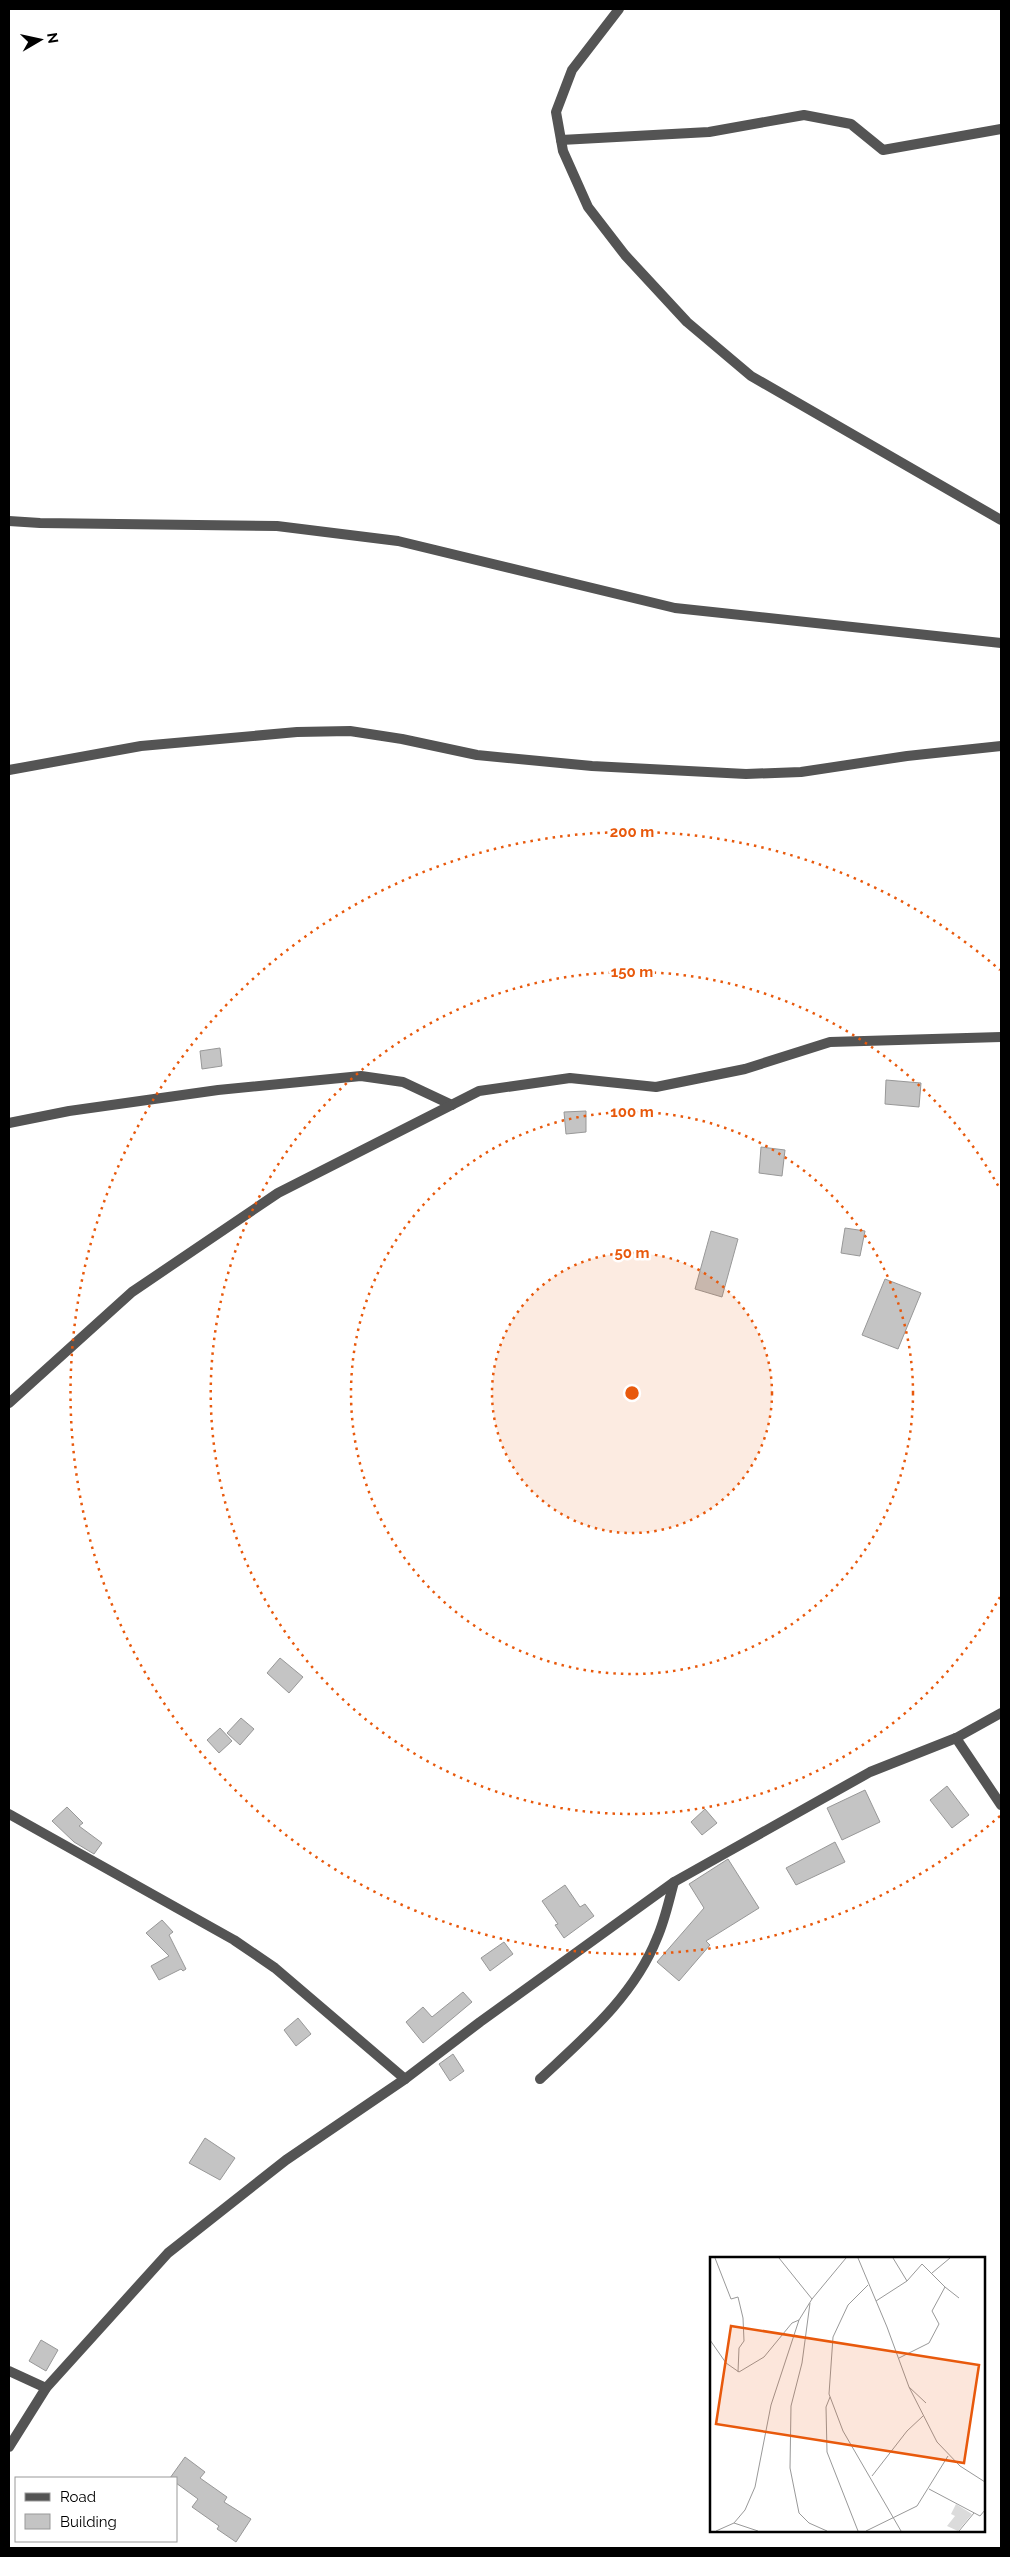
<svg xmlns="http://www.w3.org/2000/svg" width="1010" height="2557" viewBox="0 0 1010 2557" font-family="Raleway,sans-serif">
  <rect width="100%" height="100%" fill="#fff"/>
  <g fill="#c4c4c4" stroke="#989898">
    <path d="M220 1048 222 1066 202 1069 200 1051Z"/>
    <path d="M886 1080 921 1083 919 1107 885 1104Z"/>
    <path d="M586 1111V1132L566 1134 564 1112Z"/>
    <path d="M761 1147 785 1150 782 1176 759 1173Z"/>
    <path d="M845 1228 865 1231 860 1256 841 1253Z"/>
    <path d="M711 1231 738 1239 722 1297 695 1289Z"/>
    <path d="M885 1279 921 1293 898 1349 862 1335Z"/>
    <path d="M280 1658 303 1677 289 1693 267 1673Z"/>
    <path d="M241 1718 254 1729 240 1745 227 1733Z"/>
    <path d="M220 1728 232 1741 219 1753 207 1740Z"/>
    <path d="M947 1786 969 1815 952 1828 930 1800Z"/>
    <path d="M865 1790 880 1822 842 1840 827 1808Z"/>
    <path d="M67 1807 83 1823 79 1826 102 1843 94 1854 74 1842 52 1821Z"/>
    <path d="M705 1809 717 1823 702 1835 691 1822Z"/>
    <path d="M835 1842 845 1862 796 1885 786 1868Z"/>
    <path d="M728 1859 759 1908 706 1941 710 1945 679 1981 657 1962 704 1908 689 1884Z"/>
    <path d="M565 1885 580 1907 585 1904 594 1916 564 1938 555 1925 558 1924 542 1901Z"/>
    <path d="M162 1920 173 1932 169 1935 186 1969 183 1971 181 1969 159 1980 151 1966 169 1956 146 1933Z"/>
    <path d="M504 1942 513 1954 490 1971 481 1958Z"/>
    <path d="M463 1992 472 2002 423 2043 406 2022 423 2007 432 2017Z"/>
    <path d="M298 2018 311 2034 296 2046 284 2030Z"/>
    <path d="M453 2054 464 2071 450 2081 439 2064Z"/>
    <path d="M205 2138 235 2158 220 2180 189 2163Z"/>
    <path d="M41 2340 58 2350 46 2371 29 2361Z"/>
    <path d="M185 2457 205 2472 200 2478 227 2497 224 2502 251 2519 236 2542 217 2529 219 2526 192 2507 198 2499 176 2483V2478H170Z"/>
  </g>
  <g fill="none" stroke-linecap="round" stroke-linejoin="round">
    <g stroke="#545454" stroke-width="10">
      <path d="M9 770 141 746 297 732 350 731 402 739 477 755 592 766 746 774 801 772 907 756 1001 746"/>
      <path d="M540 2079C585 2037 634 1996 657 1938 665 1920 669 1900 674 1882"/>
    </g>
    <g stroke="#545454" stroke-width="10">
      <path d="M619 9 572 70 556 112 563 151 588 207 625 255 687 322 751 376 1001 520"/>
      <path d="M561 140 709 132 804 115 851 124 883 150 1001 129"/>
      <path d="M9 521 40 523 277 526 398 541 675 608 1001 643"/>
      <path d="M9 1123 69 1111 218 1090 361 1076 403 1082 452 1105"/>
      <path d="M9 1403 132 1292 278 1193 479 1091 570 1078 656 1087 745 1069 830 1042 1001 1037"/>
      <path d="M956 1738 1001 1805"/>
      <path d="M9 1814 234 1940 275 1968 405 2079"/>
      <path d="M9 2371 46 2388"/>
      <path d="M9 2447 46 2388 168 2253 286 2160 405 2079 480 2022 674 1882 870 1772 956 1738 1001 1713"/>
    </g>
  </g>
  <circle cx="632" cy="1393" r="140" fill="#e8590c" fill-opacity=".12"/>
  <g fill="none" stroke="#e8590c" stroke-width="2.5" stroke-dasharray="2.5 5">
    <circle cx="632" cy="1393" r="140"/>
    <circle cx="632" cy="1393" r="281"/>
    <path d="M1000 1597A421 421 0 1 1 1000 1189"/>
    <path d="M1000 1816A561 561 0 1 1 1000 970"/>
  </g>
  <g transform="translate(710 2257)">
    <rect width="275" height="275" fill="#fff"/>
    <path d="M246 247 262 257 248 274 237 269 245 259 241 257Z" fill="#dbdbdb"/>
    <path fill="none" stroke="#999" stroke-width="1" d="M5 1 21 42 28 40 33 61 34 84 29 91 28 115M69 1 102 42M148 1 177 70 199 130 227 185 250 209 275 225M183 1 197 24M222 16 240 1M158 28 138 48 123 80 119 137 133 174 191 274M235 30 249 41M166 44 197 24 212 7 235 30 222 54 229 67 219 86 189 101M100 46 92 106 81 149 80 211 89 256 99 266 117 274M0 83 16 106 29 115 54 100 82 66 89 63M199 130 216 146M120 140 116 150 117 195 148 274M162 219 197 174 213 159M219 232 270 259 275 253M24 266 48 274M6 274 24 266 35 253 45 230 61 148 89 63 102 42 136 1M156 274 207 249 238 199M249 274 264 256"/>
    <path fill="#e8590c" fill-opacity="0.15" stroke="#e8590c" stroke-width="2.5" d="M21 69 269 108 254 206 6 167Z"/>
    <rect width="275" height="275" fill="none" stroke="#000" stroke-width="2.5"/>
  </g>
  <circle cx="632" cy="1393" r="8" fill="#e8590c" stroke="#fff" stroke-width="2.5"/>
  <g font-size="15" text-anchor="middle" font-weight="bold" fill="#e8590c" stroke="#fff" stroke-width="5" stroke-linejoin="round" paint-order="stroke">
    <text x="632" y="837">200 m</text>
    <text x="632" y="977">150 m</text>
    <text x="632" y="1117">100 m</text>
    <text x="632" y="1258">50 m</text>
  </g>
  <rect width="1010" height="2557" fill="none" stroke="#000000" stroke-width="20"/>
  <rect x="15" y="2477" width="162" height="65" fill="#ffffff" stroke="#999999"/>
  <rect x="25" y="2493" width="25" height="8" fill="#545454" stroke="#999999"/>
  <text x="60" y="2502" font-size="15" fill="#000000">Road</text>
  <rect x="25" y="2514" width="25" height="15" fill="#c4c4c4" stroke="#999999"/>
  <text x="60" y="2527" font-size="15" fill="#000000">Building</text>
  <g transform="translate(40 40) rotate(81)" stroke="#ffffff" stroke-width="4" paint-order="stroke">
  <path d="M0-4L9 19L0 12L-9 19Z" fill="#000000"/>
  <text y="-8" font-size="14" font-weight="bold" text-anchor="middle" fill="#000000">N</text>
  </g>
</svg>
